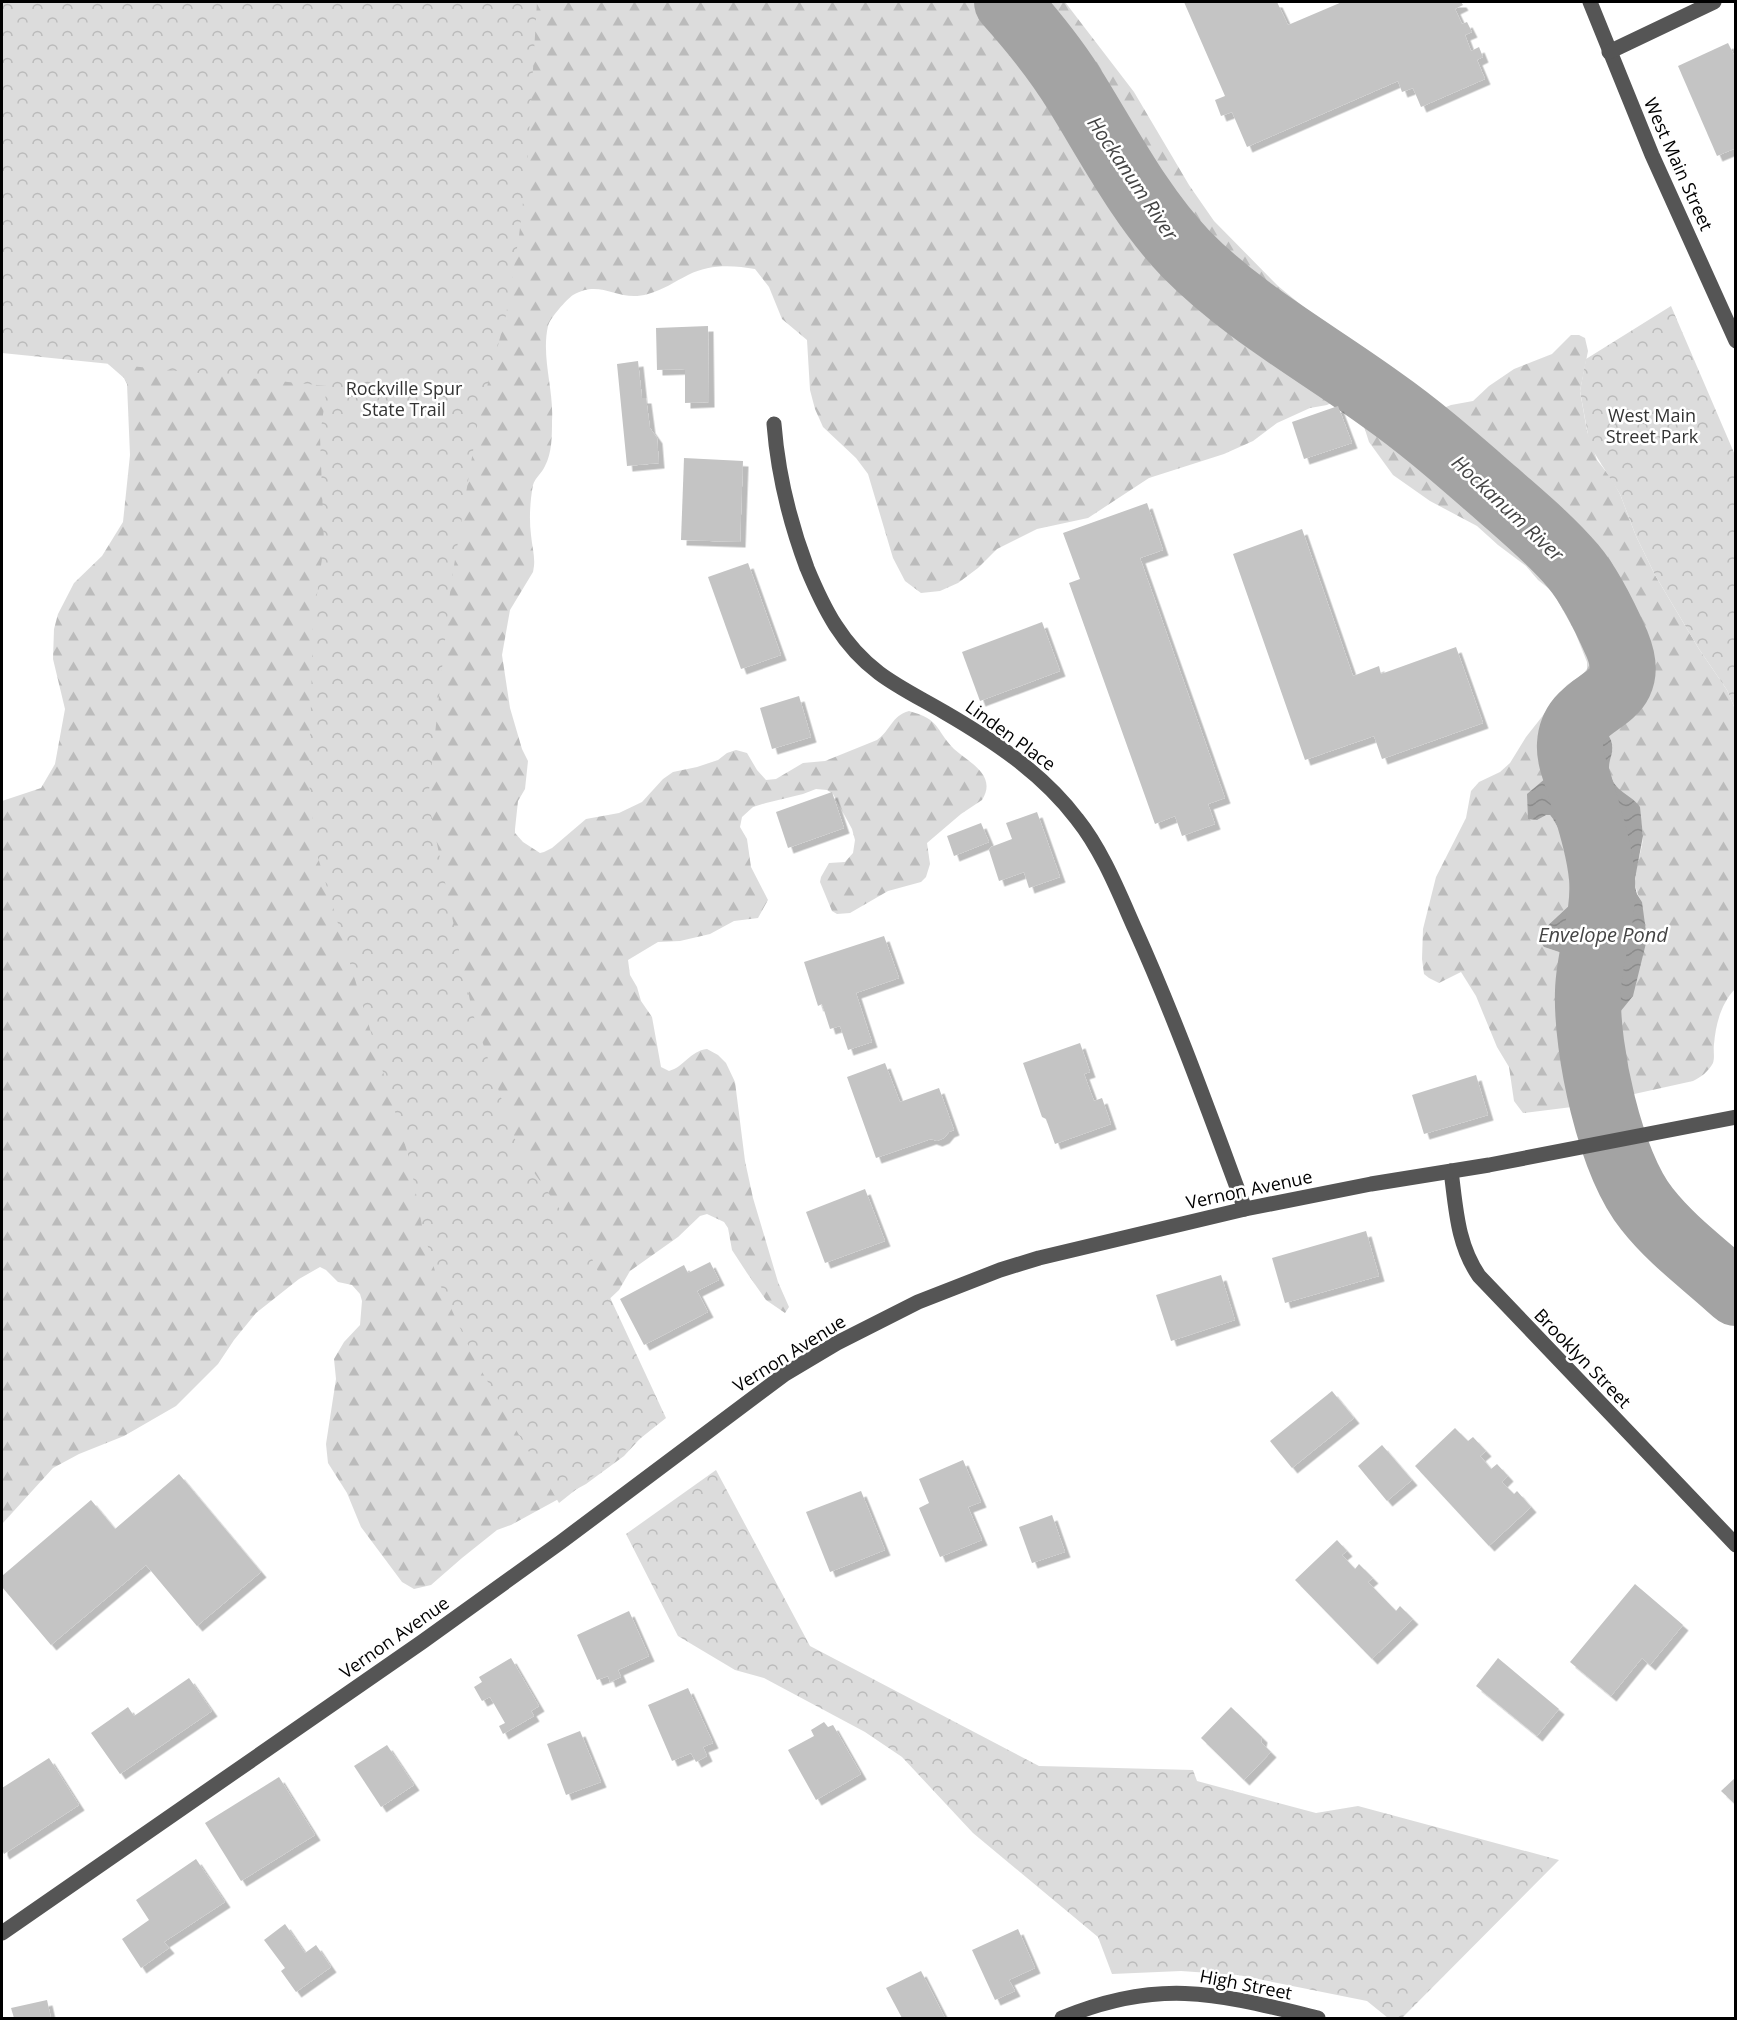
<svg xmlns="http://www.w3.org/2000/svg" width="1737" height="2020" viewBox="0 0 1737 2020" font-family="'Open Sans',sans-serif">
  <defs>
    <pattern id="forest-firs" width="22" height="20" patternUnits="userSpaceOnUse" patternTransform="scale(1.5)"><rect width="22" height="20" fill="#dcdcdc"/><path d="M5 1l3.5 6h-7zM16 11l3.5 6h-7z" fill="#bbb"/></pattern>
    <pattern id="park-crowns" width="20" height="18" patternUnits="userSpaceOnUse" patternTransform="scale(1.5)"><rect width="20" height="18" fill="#dcdcdc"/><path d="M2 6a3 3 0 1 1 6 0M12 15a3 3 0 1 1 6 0" fill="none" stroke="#bbb"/></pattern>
    <pattern id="water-waves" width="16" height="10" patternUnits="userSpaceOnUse" patternTransform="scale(1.5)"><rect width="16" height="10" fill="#a3a3a3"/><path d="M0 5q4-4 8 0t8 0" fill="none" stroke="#8b8b8b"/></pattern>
    <filter id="shadow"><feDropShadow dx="5.5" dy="5.5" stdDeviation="0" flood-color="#0004"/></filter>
  </defs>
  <rect width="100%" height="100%" fill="#fff"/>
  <path fill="url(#forest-firs)" fill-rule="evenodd" d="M2 2H1065L1134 92 1189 185 1214 221 1278 286 1360 353 1421 410 1434 412 1451 405 1473 401 1489 386 1514 369 1552 354 1571 335H1579L1585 338 1588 351 1580 391 1587 431 1597 460 1611 478 1620 494 1636 536 1655 575 1699 649 1727 690 1735 709V989C1721 1004 1716 1023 1714 1044 1713 1050 1715 1057 1713 1063 1708 1072 1701 1077 1693 1081L1580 1106 1523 1113 1514 1101 1509 1067 1497 1047 1476 996 1461 972 1439 983 1429 978 1424 974 1422 959 1423 929 1436 877 1466 818 1471 791 1479 782 1500 772 1510 763 1526 737 1567 685 1583 674 1587 669V662L1575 632 1553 592 1538 580 1526 566 1498 545 1477 526 1430 501 1393 475 1369 442 1358 408 1350 401 1339 399 1327 405 1310 408 1277 423 1253 441 1224 454 1149 478 1088 518 1037 529 997 549 978 568 958 583 940 591 921 593 905 581 893 558 868 474 856 458 823 427 815 409 810 390 807 340 782 319 769 287 755 269C733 265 709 264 688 275 674 282 663 290 648 294 617 303 602 278 573 295 566 300 550 318 548 326 541 357 554 390 552 421 552 436 552 453 545 466 542 473 535 478 533 485 530 501 529 519 531 535 532 546 535 556 534 566L533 572 510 610 502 655 510 708 522 749 528 761 525 789 518 801 515 829V833L523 842 540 853 544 852 552 848 586 819 619 813 642 802 663 779 673 772 697 767 718 760 727 753 736 750 747 753 757 770 766 780 776 779 803 763 825 761 877 740C891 730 891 716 909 711 941 720 934 728 954 749 968 762 998 775 982 800L961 814 927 843 930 864 926 877 921 882 888 891 850 913 837 914 832 911 820 882 821 877 829 863 845 862 853 853 855 840 852 829 833 794 827 790 816 789 803 794 766 803 753 807 742 817 740 827 747 839 751 867 768 900 758 918 734 921 710 934 680 941 658 942 628 960 630 975 637 987 641 1001 652 1017 661 1067 669 1071C684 1067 690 1051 707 1049L718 1055 726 1063 735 1082 745 1161 753 1198 778 1282 789 1307 785 1313 766 1300 747 1273 732 1250 728 1228 724 1222 707 1214 700 1216 678 1237 630 1271 619 1290 602 1306 664 1417 648 1430 624 1456 586 1484 511 1525 497 1530 462 1558 431 1585 414 1589 402 1582 361 1527 347 1493 328 1463 326 1444 336 1379 334 1359 344 1342 360 1325 362 1301 360 1294 352 1285 338 1282 326 1270 320 1267 299 1279 256 1313 234 1340 218 1364 176 1406 124 1436 79 1454 53 1468 2 1524V801L41 788 55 764 65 709 53 659 54 629 58 614 74 583 102 556 123 522 130 455 127 384 124 378 108 364ZM1604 730C1621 751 1608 749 1609 769 1609 786 1625 795 1637 804 1639 814 1643 827 1643 837 1641 862 1627 879 1642 902L1590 1019 1565 954 1544 947V929L1574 901 1583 886 1572 853 1553 819 1550 815H1546L1576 754Z"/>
  <g fill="url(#park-crowns)">
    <path d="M2 2H537L527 169 519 236 506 315 478 421 451 584 428 800 460 955 473 1014 519 1151 587 1248 666 1418 559 1503 475 1360 437 1278 422 1226 410 1161 316 851 309 781 313 623 324 544 320 436 327 386 2 353Z"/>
    <path d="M1671 306 1735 455V709L1727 690 1699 649 1655 575 1636 536 1620 494 1590 446 1580 391 1586 359Z"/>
    <path d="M716 1470 810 1646 1039 1766 1193 1770 1197 1781 1316 1813 1358 1806 1559 1860 1402 2018H1388L1367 2001 1238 1975 1181 1971 1112 1974 1098 1937 973 1833 902 1757 865 1732 764 1678 735 1670 678 1636 626 1534Z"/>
  </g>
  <path fill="url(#water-waves)" d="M1604 729C1623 752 1603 757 1611 777 1617 793 1632 795 1640 807L1643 836 1634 884 1637 894 1642 902 1647 939 1633 996 1620 1012 1607 1018 1593 1021 1588 1016 1565 954 1544 947 1542 944 1544 929 1574 901 1583 886 1572 853 1553 819 1550 815H1546L1537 820 1528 819 1527 794Z"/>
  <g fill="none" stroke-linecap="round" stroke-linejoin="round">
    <path stroke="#a3a3a3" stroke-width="66" d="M1007 2C1032 30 1056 59 1076 92 1110 147 1141 207 1186 254 1244 313 1316 352 1382 400 1422 428 1459 461 1496 493 1522 516 1550 539 1573 566 1590 586 1606 619 1617 644 1643 707 1573 694 1570 744 1569 757 1575 771 1579 783 1588 815 1599 846 1602 878 1605 918 1589 953 1588 991 1586 1050 1610 1163 1647 1209 1673 1242 1706 1265 1736 1293"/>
  </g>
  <g fill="#c4c4c4" filter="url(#shadow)">
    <path d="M1184 2H1277L1288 25 1342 2H1461L1463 5 1455 9 1462 24 1467 22 1472 32 1465 35 1471 51 1479 47 1483 57 1477 60 1485 79 1421 107 1413 88 1402 92 1398 81 1247 147 1232 112 1221 116 1215 100 1225 96Z"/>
    <path d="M1728 43 1736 59V148L1717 156 1678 66Z"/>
    <path d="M708 326 709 402 685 403V369L657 370 656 328Z"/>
    <path d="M638 361 642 398H646L650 428 657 438 659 463 627 466 617 364Z"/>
    <path d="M1338 406 1352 443 1304 459 1292 422Z"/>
    <path d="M684 458 743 461 740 542 681 540Z"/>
    <path d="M1147 503 1163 550 1140 558 1225 798 1208 804 1215 824 1182 836 1175 816 1155 824 1069 583 1080 579 1063 533Z"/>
    <path d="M1302 529 1353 676 1379 666 1381 674 1456 647 1483 723 1382 759 1374 736 1305 760 1233 554Z"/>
    <path d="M748 563 781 655 741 669 708 577Z"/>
    <path d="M1042 622 1060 671 980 701 962 652Z"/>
    <path d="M799 696 811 737 772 749 760 708Z"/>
    <path d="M832 792 844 828 788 848 776 812Z"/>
    <path d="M1037 812 1060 877 1029 888 1024 872 999 881 989 850 991 847 1012 839 1006 823Z"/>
    <path d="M981 823 989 842 954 856 947 836Z"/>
    <path d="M884 936 899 978 856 993 872 1042 848 1050 840 1026 830 1029 822 1004 818 1006 804 962Z"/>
    <path d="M1080 1043 1090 1072 1084 1074 1094 1101 1102 1098 1111 1124 1055 1144 1046 1119 1042 1117 1023 1063Z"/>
    <path d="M885 1063 900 1102 939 1088 954 1130 949 1132 944 1138 937 1141 931 1139 876 1158 847 1077Z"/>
    <path d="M1476 1075 1488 1115 1424 1134 1412 1095Z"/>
    <path d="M865 1189 885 1241 825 1263 806 1212Z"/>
    <path d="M1366 1231 1379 1276 1285 1303 1272 1258Z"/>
    <path d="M710 1262 719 1280 697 1291 708 1312 644 1345 620 1299 684 1265 688 1273Z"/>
    <path d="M1221 1275 1235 1320 1171 1341 1156 1295Z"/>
    <path d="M1332 1391 1354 1418 1292 1468 1270 1441Z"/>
    <path d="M1455 1428 1468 1441 1473 1437 1486 1451 1480 1456 1491 1469 1497 1464 1508 1476 1502 1482 1514 1494 1517 1491 1531 1507 1489 1546 1415 1466Z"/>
    <path d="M1382 1445 1412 1480 1387 1501 1358 1466Z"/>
    <path d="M963 1460 981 1502 968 1507 982 1540 940 1557 919 1508 929 1503 919 1479Z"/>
    <path d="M179 1474 261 1572 197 1626 146 1565 51 1645 2 1587V1576L91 1500 115 1529Z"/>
    <path d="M861 1491 885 1550 830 1572 806 1512Z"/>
    <path d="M1052 1515 1065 1552 1032 1563 1019 1527Z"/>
    <path d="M1337 1540 1347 1551 1342 1555 1355 1569 1359 1564 1373 1578 1368 1582 1396 1611 1400 1606 1413 1619 1372 1659 1295 1580Z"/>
    <path d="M1635 1584 1683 1625 1650 1665 1642 1658 1611 1696 1570 1662Z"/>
    <path d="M629 1611 649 1656 618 1670 621 1677 610 1682 608 1676 597 1680 577 1635Z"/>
    <path d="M511 1658 539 1706 531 1711 534 1716 503 1734 499 1726 505 1723 490 1697 482 1701 474 1687 482 1682 479 1677Z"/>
    <path d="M1498 1658 1559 1709 1537 1736 1476 1686Z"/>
    <path d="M189 1678 212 1711 120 1774 91 1733 128 1707 134 1716Z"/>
    <path d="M688 1688 713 1743 703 1747 707 1756 696 1762 691 1753 672 1761 648 1705Z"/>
    <path d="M1231 1707 1262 1737 1261 1742 1271 1752 1244 1780 1201 1738Z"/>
    <path d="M824 1722 828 1727 833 1725 861 1774 816 1800 788 1750 814 1736 811 1730Z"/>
    <path d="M580 1731 601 1782 566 1795 547 1744Z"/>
    <path d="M387 1745 414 1785 381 1807 354 1766Z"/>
    <path d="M49 1758 79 1805 4 1854 2 1850V1788Z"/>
    <path d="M279 1777 315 1835 241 1881 205 1823Z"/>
    <path d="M1736 1777V1805L1721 1791Z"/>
    <path d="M196 1859 225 1902 164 1942 169 1948 141 1968 122 1939 149 1920 136 1900Z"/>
    <path d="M285 1924 305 1953 316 1945 331 1967 296 1992 281 1971 285 1968 264 1940Z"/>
    <path d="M1018 1929 1035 1968 1009 1980 1015 1991 995 2000 972 1950Z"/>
    <path d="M921 1971 945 2018H902L886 1988Z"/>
    <path d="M47 2000 51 2018H14L11 2008Z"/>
  </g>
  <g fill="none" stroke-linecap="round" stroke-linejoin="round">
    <g stroke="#555" stroke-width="15">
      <path d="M1590 2 1652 155 1736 341"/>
      <path d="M1609 52 1714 2"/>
      <path d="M774 424C778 475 789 520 807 568 824 609 842 645 879 673 899 688 922 699 944 712 994 741 1042 773 1077 819 1102 850 1119 893 1135 929 1176 1020 1210 1115 1245 1209"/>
      <path d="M1451 1171C1456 1208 1457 1244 1479 1276L1736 1545"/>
      <path d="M2 1933 422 1642 561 1542 785 1374 837 1343 918 1302 1000 1270 1039 1258 1245 1209 1371 1184 1489 1165 1736 1117"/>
      <path d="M1062 2018C1161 1977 1219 1994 1318 2018"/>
    </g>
  </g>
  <g text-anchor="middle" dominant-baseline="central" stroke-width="5" stroke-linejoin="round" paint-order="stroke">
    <g font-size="18" fill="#000" stroke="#fff">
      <text transform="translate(1679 164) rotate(66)">West Main Street</text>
      <text transform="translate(1011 735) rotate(36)">Linden Place</text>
      <text transform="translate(1249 1189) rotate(-12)">Vernon Avenue</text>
      <text transform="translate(789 1353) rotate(-32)">Vernon Avenue</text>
      <text transform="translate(1583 1358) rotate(46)">Brooklyn Street</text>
      <text transform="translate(394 1637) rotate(-35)">Vernon Avenue</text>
      <text transform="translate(1246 1984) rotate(11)">High Street</text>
    </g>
    <g font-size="18" fill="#333" stroke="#fff">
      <text x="404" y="388">Rockville Spur<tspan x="404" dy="21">State Trail</tspan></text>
      <text x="1652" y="415">West Main<tspan x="1652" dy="21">Street Park</tspan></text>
    </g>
    <g font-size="20" font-style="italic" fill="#444" stroke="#fff">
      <text transform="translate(1133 178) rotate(56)">Hockanum River</text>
      <text transform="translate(1508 508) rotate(43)">Hockanum River</text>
      <text x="1603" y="934">Envelope Pond</text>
    </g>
  </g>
  <rect width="1737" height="2020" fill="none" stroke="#000000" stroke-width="6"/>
</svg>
